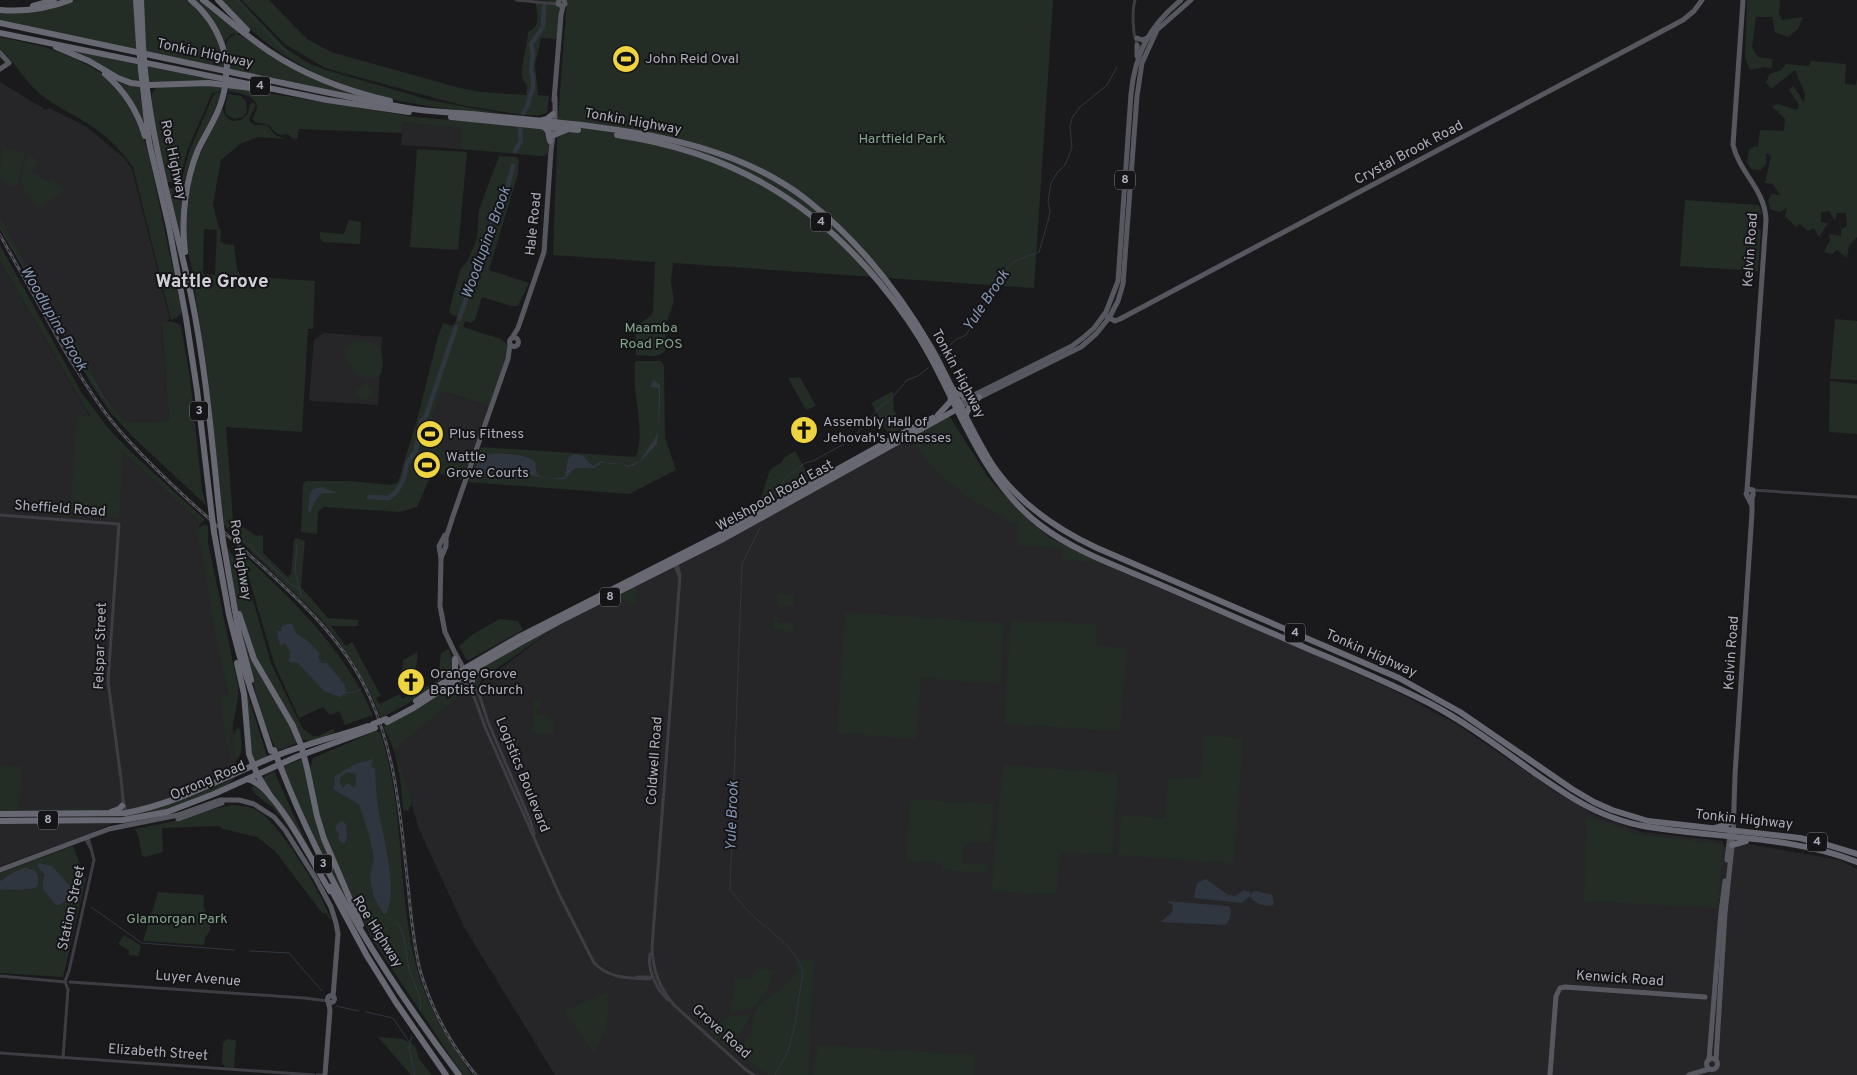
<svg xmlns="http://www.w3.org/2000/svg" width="1857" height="1075" viewBox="0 0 1857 1075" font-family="Overpass,sans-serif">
  <rect width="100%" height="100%" fill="#1a1a1c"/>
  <g fill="#262629">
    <path d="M0 82 46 110 49 108 87 127 124 158 132 169 170 319 162 325 169 419 153 422 125 421 103 395 79 344 64 332 36 288 0 219Z"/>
    <path d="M403 123 462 128 460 149 401 145Z"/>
    <path d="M0 261 90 417H77L123 452 198 520 237 751 235 769 89 834 0 866Z"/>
    <path d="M324 333 382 337 378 405 311 401 309 399 314 340Z"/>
    <path d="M442 391 489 406 470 460 423 443Z"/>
    <path d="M949 416 990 480 1011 504 1050 538 1124 573 1325 659 1401 694 1458 725 1556 792 1597 816 1642 832 1723 841 1724 847H1736L1748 844 1840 860 1857 869V1075H555L464 927 419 829 395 749 464 693H468L557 626Z"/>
  </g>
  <g fill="#242c26" fill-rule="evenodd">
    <path d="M75 0H188L199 10 218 38 225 67 224 68 0 20V12L67 4Z"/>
    <path d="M196 0H199L241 33 231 34 225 41V45Z"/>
    <path d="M220 0H240L284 47 306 62 323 69 429 100 505 114C483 114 462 110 441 108 369 98 305 78 250 29 239 20 230 10 220 0Z"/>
    <path d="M242 0H269L307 39 331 52 460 88 481 92 526 95 527 86C526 84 524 82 523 80 519 69 528 45 528 32 542 26 537 13 535 1L559 0 561 15 559 39 541 38 535 65 538 95 549 96 547 113 540 115H522L461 105 325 68 285 44Z"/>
    <path d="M567 0H1053L1034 288 673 263 671 282 674 302 666 323 665 351C658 359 646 355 636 355 637 346 633 333 638 326 643 320 650 318 653 312L655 262 553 255 558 119Z"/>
    <path d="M1747 0H1780L1779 13 1782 20 1803 17 1798 29 1788 37 1775 32 1772 17H1756L1752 47 1758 57 1772 59V68L1763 67 1750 70 1745 58Z"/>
    <path d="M236 34 242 36 272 57 368 99 230 70 226 43 229 38Z"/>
    <path d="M0 37 45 47 76 59 103 74 128 102 143 136 149 156 182 312 178 317 171 320 133 167C122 151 105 134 88 124 72 113 54 106 39 93 24 80 15 62 0 49Z"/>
    <path d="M58 45 138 65 139 79 136 81H130Z"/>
    <path d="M1811 61 1846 64 1845 84 1856 85 1857 78V237L1849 246 1847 258 1837 250 1832 254 1824 252 1830 240 1829 234 1841 236V229L1847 226 1846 213H1837L1835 221 1829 211 1821 212V222L1828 223 1819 237 1814 228 1808 231 1800 224 1796 227 1785 216 1787 208 1779 212 1770 209 1768 201 1771 194 1780 195 1773 184 1765 183 1771 156 1766 153V164L1760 170 1751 169 1747 163 1749 150 1753 147 1759 146 1758 145 1760 130 1784 131 1785 119 1772 106 1778 104 1797 110 1799 105 1789 90 1793 86 1804 102 1805 94 1795 70 1771 89 1766 82 1770 74 1781 70 1786 64 1809 66Z"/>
    <path d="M147 64 197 77 224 80 223 83 148 82Z"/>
    <path d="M113 78 139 85 144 126Z"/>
    <path d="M223 86V91L212 93 187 151 180 179 176 182H167C164 166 148 106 152 94 153 92 155 89 157 88 166 83 210 86 223 86Z"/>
    <path d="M229 87 416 117 543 128C548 135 551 147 547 155L541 156 460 149 461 128 403 123 402 133 299 129 297 139 292 138 288 134C277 137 275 132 269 125L255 122 253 119C254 115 256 112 257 108 258 95 237 93 228 91Z"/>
    <path d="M216 93H221C214 116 200 137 191 160 178 190 181 224 184 256L168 188H172L182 179 189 152 213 96Z"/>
    <path d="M228 94 241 96 246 101 247 112 243 117 234 119 226 114 225 107Z"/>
    <path d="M224 99 222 109 226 117 232 121 241 120 248 114 250 104 253 102 255 106 249 119 250 122 255 125H267L275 135 285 139 257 137 240 144 221 160 213 204 219 229 221 230 220 241 225 244 234 245 237 269 241 276 315 281 313 329H308L302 432 226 427 233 520 256 536 263 535V553L289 578V574L291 575 294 540 296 538 305 541 301 587 328 618 359 620 358 626H331L346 646 352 642 381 696 376 698 379 704 400 694 402 699 437 681 441 677 439 670 441 653 448 649 449 650C453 660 455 667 447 676L409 703 381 718 370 692 355 665 338 640 318 616 224 525 207 369 194 288C196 269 183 248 185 227 186 207 188 185 195 166 204 143 217 123 224 99ZM204 229 217 230 215 275 203 274Z"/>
    <path d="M2 147 25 153 17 184 11 187 0 176Z"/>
    <path d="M417 149 467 152 458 250 410 247Z"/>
    <path d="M28 155 39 161 32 172 49 182 52 179 57 182 64 190 47 204 41 206 43 210 41 211C22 188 15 185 28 155Z"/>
    <path d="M499 156 516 157 519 160 518 174 489 270 529 283 518 306H511L482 297 475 320 471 323 465 321 463 327 501 339C503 341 506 342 507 345 511 353 492 395 489 406L442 391 423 443 470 460 461 480 433 471 417 507 400 512 323 507 318 512 317 534 301 532 303 484 306 481H350L391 485 398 482 417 420 437 340 443 323 453 326 458 317 450 314 449 311 460 270 468 260 477 238 479 210Z"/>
    <path d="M1685 200 1759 205 1762 214 1759 215 1758 229 1761 230 1758 271 1680 266Z"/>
    <path d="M0 218 64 332 79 344 103 395 125 421 153 422 169 419 162 324C168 320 175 321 181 326L190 378 202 490 206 505 134 438 110 412 91 384 75 352 51 315 0 228Z"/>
    <path d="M349 220 361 222 360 244 323 242 320 238V232L344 234Z"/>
    <path d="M0 245 81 392 108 428 131 452 205 520 199 525 198 520 123 452 119 518 70 516 77 417 90 416 0 261Z"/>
    <path d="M1835 319 1857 321V380L1830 379Z"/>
    <path d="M358 340C381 339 386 354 381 374L370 379H363L365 377 362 374 359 376C348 366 335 347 358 340Z"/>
    <path d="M637 361H661L664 366 665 438 676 470 629 494 468 482 481 447 635 457C645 443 636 403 635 386 635 378 635 370 635 362Z"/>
    <path d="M800 377 816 406 806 410 788 378Z"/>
    <path d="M1830 381 1857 384V434L1829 432Z"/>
    <path d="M366 382 375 393 364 402 355 392Z"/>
    <path d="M893 391 894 410 902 428 889 435 871 403Z"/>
    <path d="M949 416 990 480 1027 518 1050 538 1101 562 1062 560 1063 549 1018 545V522H1011L969 498 936 472 909 438Z"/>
    <path d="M795 451 810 478 757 510 770 470 782 462 784 458Z"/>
    <path d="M205 524 208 526V542L238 687C240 711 225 733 233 757H231L224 730 221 694 228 695 213 620 202 550 195 530Z"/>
    <path d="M223 541 235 559 242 562 271 663 302 728 313 736H319L333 729 335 732 313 742 301 739C280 706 260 671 245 634 234 604 229 572 223 541Z"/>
    <path d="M243 554C294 601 345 650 373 715L345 725 339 711 330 715 323 707 299 718 274 663 243 558Z"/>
    <path d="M636 586V606H628V601L613 600V598Z"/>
    <path d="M778 593 794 595 793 606 777 605Z"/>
    <path d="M845 612 1004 623 1000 684 921 678 916 739 837 733Z"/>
    <path d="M775 616 779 618 778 622 794 623 793 632 773 630V622H775L774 618Z"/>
    <path d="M500 619 518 621 523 630 469 660 466 659 459 646 473 634Z"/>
    <path d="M1011 620 1097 624 1096 646 1127 648 1120 731 1004 724Z"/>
    <path d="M557 626 482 679 480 684 477 687 473 679 476 672 484 666Z"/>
    <path d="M242 634 260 676 289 722 297 743 277 751C260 718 250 671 242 634Z"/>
    <path d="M418 652 415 677 402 676 403 660Z"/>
    <path d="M241 674 267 756 254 762 250 744Z"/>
    <path d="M459 683 463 685 470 692 464 693 395 749 411 801V807H409V811L403 810C401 782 398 750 383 727L454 684Z"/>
    <path d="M542 698 541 707 537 708 536 713 550 717 553 723V734L532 733 534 699Z"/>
    <path d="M238 727 240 730C241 739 244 753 237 760 233 749 230 737 238 727Z"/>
    <path d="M376 731 380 732C405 806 397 886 415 961 425 1004 447 1039 472 1075H463L459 1069 372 939 330 848 320 821 310 771 313 758Z"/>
    <path d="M1204 735 1243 738 1234 864 1118 855 1121 815 1165 818 1168 777 1201 779Z"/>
    <path d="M303 759 316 819 362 930 321 853 282 767Z"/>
    <path d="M1003 765 1118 773 1112 855 1061 852 1056 895 992 891 995 848Z"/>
    <path d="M0 766 22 767 19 809 98 808 99 811 0 812Z"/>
    <path d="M274 771 294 816 323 877 261 779Z"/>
    <path d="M236 777C214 801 160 811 128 818V814C167 807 201 794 236 777Z"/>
    <path d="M255 786C278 804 292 830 306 856 296 840 287 823 274 809 266 801 256 798 251 787Z"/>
    <path d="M910 799 993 804 990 843 964 842 963 863 988 865V873L942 870V863L906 861Z"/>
    <path d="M232 805C241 806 250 806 258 811 280 823 322 894 331 919H329L327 914 322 913 275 851 257 837 223 829 219 826 162 828 163 852 145 857 142 855 138 835 135 829 175 821 209 810Z"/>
    <path d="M1587 816 1641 835 1723 844 1718 908 1584 901Z"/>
    <path d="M73 846 86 879 63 977 0 973V890L15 888 29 890 39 875 31 868 12 873 0 881V873ZM43 871 68 886 77 895 60 905 44 877Z"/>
    <path d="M158 892 204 895C204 899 203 904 204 907 207 918 216 928 205 937L204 945 143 941Z"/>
    <path d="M124 935 141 946 138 956 129 955V950L118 944Z"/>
    <path d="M814 960 808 1075H768L732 1049 743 1044 752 1031 754 1014 760 1004 787 984 798 971 795 961Z"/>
    <path d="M757 968 773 970C774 981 763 999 754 1006 748 1011 738 1011 730 1013L735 978H752Z"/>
    <path d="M609 991 607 1028 594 1053 564 1011Z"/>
    <path d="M752 1013 740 1034 727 1048 707 1028 720 1023 729 1016H739Z"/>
    <path d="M378 1037 403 1039 415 1046 419 1059 432 1075H411Z"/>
    <path d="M227 1039 236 1040 234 1068 225 1067 222 1063 223 1043Z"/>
    <path d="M818 1045 975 1055 974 1075H813Z"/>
  </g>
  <g fill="#303640" fill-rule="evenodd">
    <path d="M654 380 660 385V407L657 444 641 461 633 466 627 467 621 463H601L594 468H575L565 479C550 480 536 477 522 472L518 477 514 478 502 476 495 478 489 475 471 476C475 470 478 460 485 456 492 451 530 454 535 462 536 465 536 471 537 474 545 480 556 479 565 477L568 459 573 454C587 455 584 459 593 466L601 461 610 464 621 463 628 466 640 461 658 433 659 394 658 388 651 387V384Z"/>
    <path d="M321 487 338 493H322L315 501 310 513 308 510 310 494 313 489Z"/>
    <path d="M287 624H292L296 633 308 641 320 654 318 657 322 663H327L345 685 346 693 340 697 324 691 298 663 289 662 290 652 286 644 280 645 277 631H281V627Z"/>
    <path d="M373 759 371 767 375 768C376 781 376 794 378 807 382 834 399 890 386 914L383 913 373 895 370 875 374 859 369 834 359 804 334 790 335 776 355 764ZM347 772 356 774V785L353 787 347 783 343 788 340 784V778Z"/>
    <path d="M342 821 346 824 347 836 345 843 341 842 338 838 340 834 335 830 337 824Z"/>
    <path d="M38 863 52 866 78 895 73 896 60 905H56L43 890 44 874 38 867Z"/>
    <path d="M24 868C37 868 41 875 37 887 26 892 12 888 0 890V881L12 873Z"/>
    <path d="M1206 879 1228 895 1235 896 1244 890 1250 892V896L1252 892 1256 891 1272 895 1274 903 1273 905C1264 907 1255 904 1250 896L1242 903 1195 898 1194 896 1197 883Z"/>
    <path d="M1166 901 1226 906 1230 907C1232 914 1230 921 1225 925L1161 922 1172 912 1173 905Z"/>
  </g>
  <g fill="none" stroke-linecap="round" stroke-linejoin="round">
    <g stroke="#303640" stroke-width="1">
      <path d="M237 0 259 24"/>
      <path d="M246 3 249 0"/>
      <path d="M261 26 282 48 289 53"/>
      <path d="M0 228 67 340 76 362 91 378 110 407"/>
      <path d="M940 356 955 340 966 335 1007 268 1015 261 1039 252 1048 221 1050 211 1048 202 1051 183 1057 173 1065 165 1072 148 1070 126 1072 118 1079 108 1107 85 1117 67"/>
      <path d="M791 474 805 463 813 461 851 440 882 405 891 399 907 380 918 376 928 368"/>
      <path d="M769 501 781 484 789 475"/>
      <path d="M760 528 742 564 730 890C737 898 743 906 751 914 766 929 812 958 801 983L795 1025 788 1051 775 1075"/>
      <path d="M239 536 290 584 299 589"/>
      <path d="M297 544 295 571 302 598"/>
      <path d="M346 693 356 692 361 689"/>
      <path d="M91 907 142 943 234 950"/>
      <path d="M397 923C406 931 406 957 409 969 412 979 424 1002 420 1010"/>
      <path d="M250 951 289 953 322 991"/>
      <path d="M336 1006 359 1011"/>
      <path d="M366 1012 393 1018 410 1043"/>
      <path d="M412 1036 409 1048 415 1075"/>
    </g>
    <g stroke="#303640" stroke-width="4.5">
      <path d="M523 113 527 107 533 87V77L531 70 533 54 531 44 543 27 544 6"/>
      <path d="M515 151 521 141 520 129"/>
      <path d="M459 319 472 282 476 274 477 264 482 249 488 238 495 215 507 189 513 166"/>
      <path d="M369 497 389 498 397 491 404 478 407 463 416 450 421 421 426 416 456 327"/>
    </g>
    <g stroke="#3d3d43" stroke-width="3">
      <path d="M516 0 557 4"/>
      <path d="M1135 0C1132 11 1132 38 1139 47H1142"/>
      <path d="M1753 490 1857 497"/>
      <path d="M0 515 119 524 108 681 121 779 123 799 122 806"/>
      <path d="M674 563 679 576"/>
      <path d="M467 673 480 697 488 722 530 820 534 834"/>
      <path d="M456 681 467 684 475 699 485 727 559 894 594 963C610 979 629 978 650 979"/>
      <path d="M123 799 126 812"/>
      <path d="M85 838 91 849"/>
      <path d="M650 954C647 969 656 989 668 1000"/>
      <path d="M0 976 65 982"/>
      <path d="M637 977H653"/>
      <path d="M70 982 304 998 328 1001"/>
      <path d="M68 990 65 981 69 971 94 860 88 837"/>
      <path d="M674 1005C659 987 653 971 652 948L680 576 677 563"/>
      <path d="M674 1005 746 1070 754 1075"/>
      <path d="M0 1053 314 1075"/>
      <path d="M63 1058 68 989"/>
      <path d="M317 1075H325"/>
    </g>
    <g stroke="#575760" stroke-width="5">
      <path d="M559 0 558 4 562 6 565 4 564 0"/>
      <path d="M1743 0 1733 145C1740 174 1765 189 1766 220L1747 490"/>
      <path d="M1137 38 1142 40 1147 38"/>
      <path d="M1137 45V56"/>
      <path d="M0 53 9 63 0 69"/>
      <path d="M554 100 561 15 563 6"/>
      <path d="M1104 315 1115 321 1120 319 1683 20 1694 11 1702 0"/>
      <circle cx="514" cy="342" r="4.5"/>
      <path d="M512 338 518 328 544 252 551 151 555 119V97"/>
      <path d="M960 402 1072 346 1084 337 1094 328 1106 312 1118 281 1131 94C1135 54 1149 26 1181 0"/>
      <path d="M962 406 1081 347 1096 334 1109 318 1118 301 1123 284 1137 96 1142 63 1157 30 1191 0"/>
      <path d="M1748 497 1753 496V490L1748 489 1746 494 1751 504"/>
      <path d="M445 535 439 546 441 558 440 606 445 632 455 653 465 671"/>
      <path d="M441 558 446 546V538L453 516 508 359 510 345"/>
      <path d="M178 819 222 803"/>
      <path d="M1727 860 1730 834"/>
      <path d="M0 870 109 829 178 815 220 800H239L254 804 274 817 285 830 316 879 331 907 336 923 338 934 333 997"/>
      <circle cx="331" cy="999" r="3.5"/>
      <circle cx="1712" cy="1064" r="5.5"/>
      <path d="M1709 1060 1721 912 1725 881"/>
      <path d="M1716 1060 1725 913 1733 837 1735 775 1752 512V497"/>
      <path d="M325 1075 330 1010 328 1001"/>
      <path d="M1550 1075 1556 996 1560 988 1565 987 1705 997"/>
      <path d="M1689 1075 1709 1069"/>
    </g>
    <g stroke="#676872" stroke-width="6">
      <path d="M136 0 139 45"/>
      <path d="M141 0 143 46"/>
      <path d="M191 0C211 17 223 39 227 65"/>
      <path d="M203 0C225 17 246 36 270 52 306 76 347 91 390 101"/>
      <path d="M218 0 247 30"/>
      <path d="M33 6 54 0"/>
      <path d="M0 10C25 12 47 9 70 0"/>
      <path d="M0 23C78 40 157 56 235 73 293 85 350 98 407 108 429 112 450 112 472 114 582 126 717 129 807 200 859 241 899 292 932 349 953 387 969 428 992 464 1018 503 1056 529 1097 548L1399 678 1460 712 1572 789 1594 802 1612 810 1648 821 1800 838 1828 845 1857 854"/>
      <path d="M0 33 327 100 409 112"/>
      <path d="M56 47 89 61 118 78 131 83 150 85 208 83 252 88"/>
      <path d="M141 70 149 142 169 227 186 318 197 390 211 509"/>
      <path d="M145 71C152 147 175 220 191 295 206 368 212 443 220 518"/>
      <path d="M105 74C125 91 138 112 145 136"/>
      <path d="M451 117 578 130"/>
      <path d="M543 120 547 119 553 114"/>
      <path d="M544 127 548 131 550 141"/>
      <path d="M554 135 566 130"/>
      <path d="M617 135C726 151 809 198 879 282 898 305 916 330 930 356 962 415 985 483 1040 525 1075 552 1120 567 1161 585 1212 607 1262 629 1313 651 1352 667 1391 684 1429 703 1467 723 1501 749 1536 774 1561 791 1585 808 1614 818 1638 827 1662 829 1687 832 1742 838 1806 841 1857 862"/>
      <path d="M185 252C181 219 185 181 198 150 208 129 222 110 225 86"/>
      <path d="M956 390 967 399"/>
      <path d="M966 414 969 408 979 397"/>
      <path d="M938 415 950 402 951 398"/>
      <path d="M214 532 229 615 239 654 271 751"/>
      <path d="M223 541 239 634 251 680"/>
      <path d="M239 614 254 659 293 726"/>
      <path d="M237 663 244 694 249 754 257 774 271 797"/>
      <path d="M450 677 455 670V659"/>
      <path d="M472 681V676L477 670"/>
      <path d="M416 701 467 667 517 638 723 533 899 435 933 418"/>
      <path d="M387 722 415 707 467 673 520 643 560 621 725 538 959 408"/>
      <path d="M292 724 301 745 307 768 317 816 324 839 361 925"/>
      <path d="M281 768C325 881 386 978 459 1075"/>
      <path d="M247 779C274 783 315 867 330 891"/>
      <path d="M111 812 119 809 122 806"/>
      <path d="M0 814 126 813C179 803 224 777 273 757 304 744 336 737 368 726"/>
      <path d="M0 821 123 820 167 812 214 794 296 757 375 728"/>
      <path d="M1715 828 1726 825 1731 821"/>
      <path d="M1732 845 1746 841"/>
      <path d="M330 887 367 956 395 1001 446 1075"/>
    </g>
    <g stroke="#52525a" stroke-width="3">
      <path id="rail" d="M0 235C22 274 44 314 66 353 83 380 99 407 120 431 155 471 196 507 235 542 286 588 344 635 371 700 397 759 401 823 408 886 411 914 413 942 420 970 431 1008 450 1044 476 1075"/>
    </g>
    <use href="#rail" stroke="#151517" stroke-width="1" stroke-dasharray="4" stroke-linecap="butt"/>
    <g stroke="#676872" stroke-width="6">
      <path d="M139 45 141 70"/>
      <path d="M143 46 145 71"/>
      <path d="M225 86 227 65"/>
      <path d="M211 509 214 532"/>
      <path d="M220 518 223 541"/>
      <path d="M373 724 386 719"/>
      <path d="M274 750 281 768"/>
    </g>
  </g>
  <defs>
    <g id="stadium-disc" transform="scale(1.4375)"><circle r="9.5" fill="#eed440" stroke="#151517"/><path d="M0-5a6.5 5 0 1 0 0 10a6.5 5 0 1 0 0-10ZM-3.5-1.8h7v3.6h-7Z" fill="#111"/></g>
    <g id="church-disc" transform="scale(1.4375)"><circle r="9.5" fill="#eed440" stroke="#151517"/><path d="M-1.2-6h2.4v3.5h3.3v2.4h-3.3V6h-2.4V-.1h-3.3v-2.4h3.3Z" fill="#111"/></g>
  </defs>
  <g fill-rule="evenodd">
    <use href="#stadium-disc" x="626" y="59"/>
    <use href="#church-disc" x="804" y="430"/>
    <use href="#stadium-disc" x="430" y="434"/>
    <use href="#stadium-disc" x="427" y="465"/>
    <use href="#church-disc" x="411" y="682"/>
  </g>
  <g text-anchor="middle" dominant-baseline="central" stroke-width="4" stroke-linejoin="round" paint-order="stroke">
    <g fill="#151517" stroke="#7f808a" stroke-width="1">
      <rect x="250" y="76.5" width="20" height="19" rx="4"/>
      <rect x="1115" y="170.5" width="20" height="19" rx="4"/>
      <rect x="811" y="212.5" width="20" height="19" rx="4"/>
      <rect x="190" y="401.5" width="18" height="19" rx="4"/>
      <rect x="600" y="587.5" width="20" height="19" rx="4"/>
      <rect x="1285" y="623.5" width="20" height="19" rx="4"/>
      <rect x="38" y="810.5" width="20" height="19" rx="4"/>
      <rect x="1807" y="832.5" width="20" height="19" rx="4"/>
      <rect x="314" y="854.5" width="18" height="19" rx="4"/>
    </g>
    <g font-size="12" font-weight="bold" fill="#adaebb">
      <text x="260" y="86">4</text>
      <text x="1125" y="180">8</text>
      <text x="821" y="222">4</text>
      <text x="199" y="411">3</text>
      <text x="610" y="597">8</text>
      <text x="1295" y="633">4</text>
      <text x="48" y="820">8</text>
      <text x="1817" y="842">4</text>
      <text x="323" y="864">3</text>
    </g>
    <g font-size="14" fill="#adaebb" stroke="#151517">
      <text transform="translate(205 54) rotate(12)">Tonkin Highway</text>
      <text transform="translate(633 122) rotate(10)">Tonkin Highway</text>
      <text transform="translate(1409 153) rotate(-28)">Crystal Brook Road</text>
      <text transform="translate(173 160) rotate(78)">Roe Highway</text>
      <text transform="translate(534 224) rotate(-84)">Hale Road</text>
      <text transform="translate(1751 250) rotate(-86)">Kelvin Road</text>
      <text transform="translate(958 374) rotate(62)">Tonkin Highway</text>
      <text transform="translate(775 496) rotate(-29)">Welshpool Road East</text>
      <text transform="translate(60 509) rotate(4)">Sheffield Road</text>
      <text transform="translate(240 560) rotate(81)">Roe Highway</text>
      <text transform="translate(101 646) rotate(-88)">Felspar Street</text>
      <text transform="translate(1732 653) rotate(-86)">Kelvin Road</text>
      <text transform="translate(1371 654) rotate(24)">Tonkin Highway</text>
      <text transform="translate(655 761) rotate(-86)">Coldwell Road</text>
      <text transform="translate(522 775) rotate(68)">Logistics Boulevard</text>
      <text transform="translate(208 781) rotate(-23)">Orrong Road</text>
      <text transform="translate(1744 820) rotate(6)">Tonkin Highway</text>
      <text transform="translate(72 908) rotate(-78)">Station Street</text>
      <text transform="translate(377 932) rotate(58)">Roe Highway</text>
      <text transform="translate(198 979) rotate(4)">Luyer Avenue</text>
      <text transform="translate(1620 979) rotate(4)">Kenwick Road</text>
      <text transform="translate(721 1032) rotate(42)">Grove Road</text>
      <text transform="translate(158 1053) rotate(4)">Elizabeth Street</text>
    </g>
    <g font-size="14" fill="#adaebb" stroke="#151517" text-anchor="start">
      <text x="645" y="59">John Reid Oval</text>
      <text x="823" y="422">Assembly Hall of<tspan x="823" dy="16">Jehovah's Witnesses</tspan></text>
      <text x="449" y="434">Plus Fitness</text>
      <text x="446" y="457">Wattle<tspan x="446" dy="16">Grove Courts</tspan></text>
      <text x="430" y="674">Orange Grove<tspan x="430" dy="16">Baptist Church</tspan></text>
    </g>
    <g font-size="14" fill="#84a58d" stroke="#151517">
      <text x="902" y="139">Hartfield Park</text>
      <text x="651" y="328">Maamba<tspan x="651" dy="16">Road POS</tspan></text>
      <text x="177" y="919">Glamorgan Park</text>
    </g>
    <g font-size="15" font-style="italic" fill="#8596b5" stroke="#151517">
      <text transform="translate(487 243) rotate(-70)">Woodlupine Brook</text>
      <text transform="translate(987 301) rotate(-56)">Yule Brook</text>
      <text transform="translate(53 319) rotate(60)">Woodlupine Brook</text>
      <text transform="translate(733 816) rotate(-88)">Yule Brook</text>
    </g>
    <g font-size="19" font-weight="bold" fill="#ceced7" stroke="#151517">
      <text x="212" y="282">Wattle Grove</text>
    </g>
  </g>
</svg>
